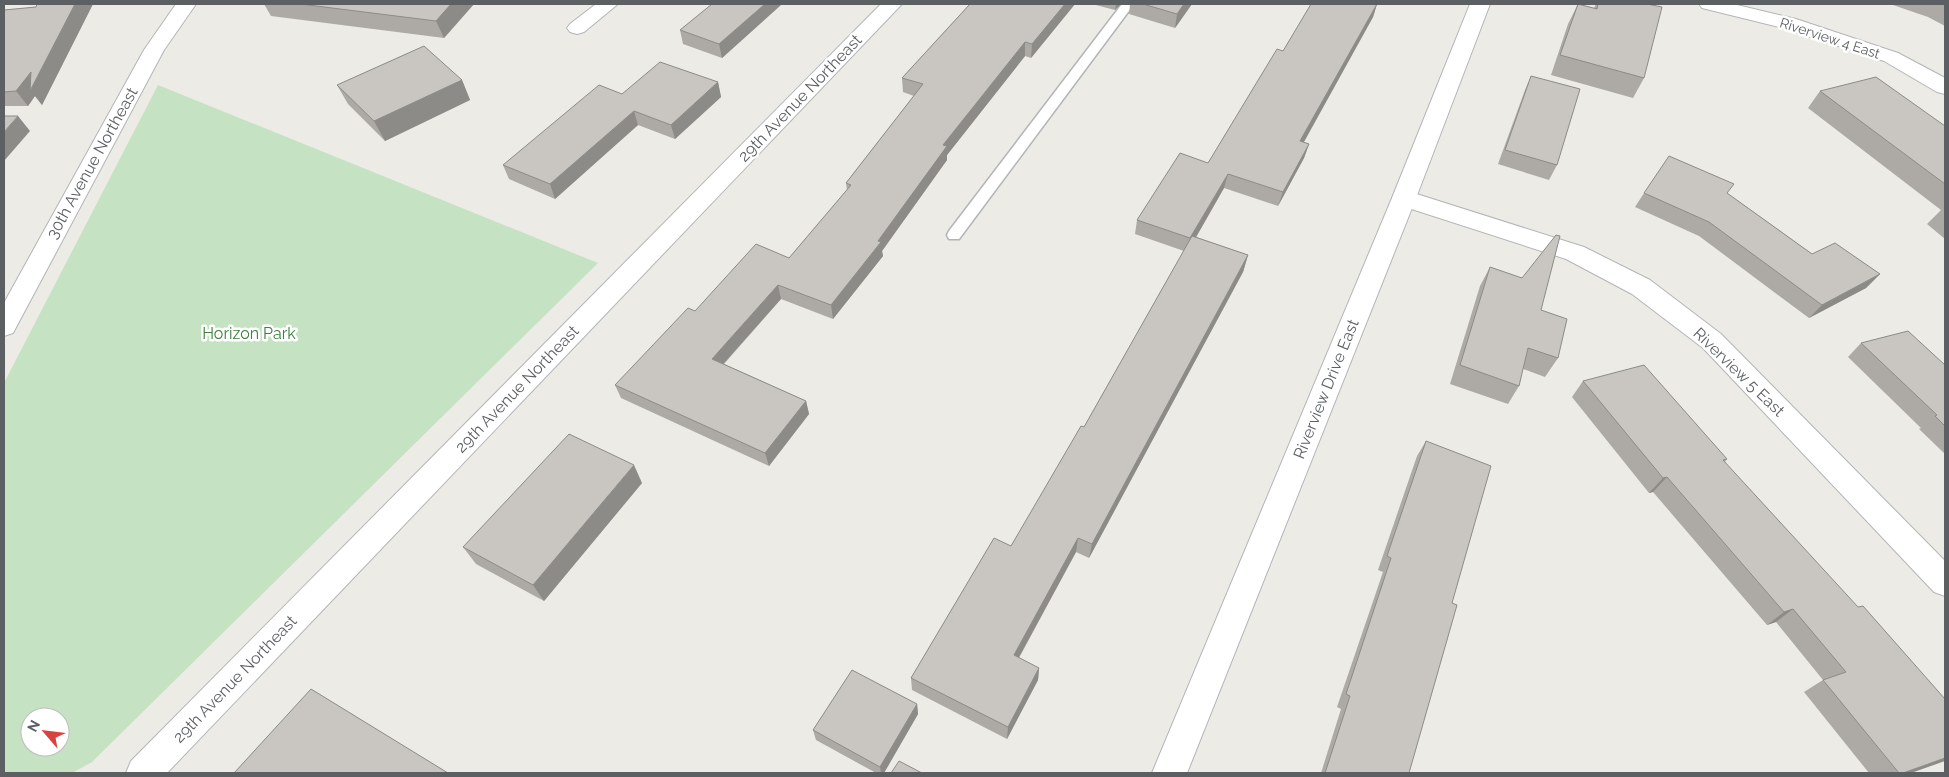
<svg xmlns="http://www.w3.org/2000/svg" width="1949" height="777" viewBox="0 0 1949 777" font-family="Raleway,sans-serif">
  <rect width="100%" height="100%" fill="#edebe5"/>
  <path fill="#c5e2c3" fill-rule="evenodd" d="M158 85 598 263 92 762 72 773H4V383ZM30 717H60V747H30Z"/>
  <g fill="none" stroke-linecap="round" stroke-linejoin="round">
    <g stroke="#b2b5b8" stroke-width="3">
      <path id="service" d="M1122 4H1134L959 239H949L947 235 949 231Z"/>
    </g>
    <g stroke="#b2b5b8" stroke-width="2">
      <g id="minor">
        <path d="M176 4H196L164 50 13 333 4 336V303L144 50Z"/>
        <path d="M596 4H618L584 32 577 34 570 32 567 28 570 24Z"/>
        <path d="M881 4H902L167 773H126L131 761Z"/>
        <path d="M1699 4H1733L1796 19 1898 53 1945 78V94L1937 92 1884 61 1783 28 1702 8Z"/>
        <path d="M1404 190 1584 247 1650 280 1721 334 1945 561V596L1934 592 1703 348 1632 294 1566 259 1396 204 1392 198 1396 192Z"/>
      </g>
    </g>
    <g stroke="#b2b5b8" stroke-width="2">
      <path id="tertiary" d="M1470 4H1490L1416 198 1187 773H1152L1392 198Z"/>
    </g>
    <use href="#service" fill="#fff" fill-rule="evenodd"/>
    <use href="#minor" fill="#fff" fill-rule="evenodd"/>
    <use href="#tertiary" fill="#fff" fill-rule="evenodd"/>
  </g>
  <g fill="#adaaa6">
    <path d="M37 4H93L42 105 35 96 28 106H4V10L36 7Z"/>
    <path d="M264 4H474L444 38 271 16Z"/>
    <path d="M710 4H782L722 58 683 44 680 30 711 5Z"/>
    <path d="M970 4H1075L1031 58 1025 56 947 155V160L882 251 883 256 833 319 781 299 724 364 806 401 809 414 769 466 621 398 615 385 695 311 789 258 847 190 846 183 914 96 903 92 902 78Z"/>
    <path d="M1092 4H1121L1115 10Z"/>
    <path d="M1130 4H1192L1175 28 1129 14Z"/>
    <path d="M1377 4 1373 17 1304 142 1309 144 1304 158 1278 206 1224 188 1196 237 1248 255 1243 272 1089 558 1076 552 1019 658 1039 668 1038 680 1007 739 912 690 911 678 1011 546 1084 427 1184 251 1135 234 1137 220 1208 163 1283 51Z"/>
    <path d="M1578 4 1594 8 1596 4H1647L1644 78 1633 98 1551 75 1568 24Z"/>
    <path d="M1890 4H1945V26L1928 17Z"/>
    <path d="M1531 76 1557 165 1549 180 1498 164 1525 90Z"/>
    <path d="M462 80 470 100 385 141 348 104 337 85Z"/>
    <path d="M718 82 721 97 675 139 638 125 555 199 509 179 503 165 622 94Z"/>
    <path d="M1820 91 1945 126V239L1927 224 1941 210 1808 108Z"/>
    <path d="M1644 193H1727L1812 254 1880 274 1866 288 1809 318 1699 236 1635 207Z"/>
    <path d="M1490 267 1541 310 1558 358 1545 377 1523 369 1519 386 1508 404 1450 384 1480 286Z"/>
    <path d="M1861 343 1945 365V454L1919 429 1921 428 1848 357Z"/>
    <path d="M1583 381 1727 459 1725 462 1911 773H1869L1804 692 1823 680 1776 622 1767 625 1653 492 1649 493 1572 397Z"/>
    <path d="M1426 441 1452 603 1409 773H1321L1341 709 1337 707 1383 572 1378 570 1417 456Z"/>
    <path d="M642 483 544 601 476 564 463 547Z"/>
    <path d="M917 704 918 714 884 773H876L816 740 813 730Z"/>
  </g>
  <g fill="#8d8b87">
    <path d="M75 4H93L42 105 35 96 28 106 16 91Z"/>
    <path d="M451 4H474L444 38 436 21Z"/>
    <path d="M765 4H782L722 58 719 44Z"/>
    <path d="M1065 4H1075L1031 58 1032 44Z"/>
    <path d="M1116 4H1121L1115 10Z"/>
    <path d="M1184 4H1192L1175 28 1177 14Z"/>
    <path d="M1377 4 1373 17 1296 156 1300 141Z"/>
    <path d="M1025 42V56L947 155V160L882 251 883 256 833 319 831 305 878 241 943 145Z"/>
    <path d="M462 80 470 100 385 141 374 121Z"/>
    <path d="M718 82 721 97 675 139 671 125Z"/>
    <path d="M634 111 638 125 555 199 550 184Z"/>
    <path d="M18 116 30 131 4 161V132Z"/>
    <path d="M1309 144 1304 158 1278 206 1283 192Z"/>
    <path d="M1228 174 1224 188 1187 253 1190 238Z"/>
    <path d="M1248 255 1243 272 1089 558 1092 544Z"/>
    <path d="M1880 274 1866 288 1809 318 1822 305Z"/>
    <path d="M778 285 781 299 716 372 712 359Z"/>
    <path d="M806 401 809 414 769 466 765 453Z"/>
    <path d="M634 465 642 483 544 601 533 585Z"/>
    <path d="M1667 477 1653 492 1649 493 1663 478Z"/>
    <path d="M1078 538 1076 552 1013 668 1014 655Z"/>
    <path d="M1793 609 1776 622 1767 625 1784 612Z"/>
    <path d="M1039 668 1038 680 1007 739 1008 727Z"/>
    <path d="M917 704 918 714 884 773H881L880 767Z"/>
    <path d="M1945 758V761L1911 773H1903Z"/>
  </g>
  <g fill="#c9c6c1" stroke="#8d8b87">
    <path d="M37 4H75L30 91 31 72 16 91 4 92V10L36 7Z"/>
    <path d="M300 4H451L436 21Z"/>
    <path d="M712 4H765L719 44 680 30Z"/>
    <path d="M970 4H1065L1032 44 1025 42 943 145 947 146 878 241 881 242 831 305 778 285 712 359 806 401 765 453 615 385 688 308 695 311 756 244 789 258 851 185 846 183 923 84 902 78Z"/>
    <path d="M1143 4H1184L1177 14Z"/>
    <path d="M1311 4H1377L1300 141 1309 144 1283 192 1228 174 1190 238 1137 220 1180 153 1208 163 1277 49 1283 51Z"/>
    <path d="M1578 4 1597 9 1598 4H1647L1662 7 1644 78 1560 55Z"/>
    <path d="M424 46 462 80 374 121 337 85Z"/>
    <path d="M660 62 718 82 671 125 634 111 550 184 503 165 599 85 622 94Z"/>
    <path d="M1531 76 1580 89 1557 165 1505 150Z"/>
    <path d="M1876 77 1945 126V184L1820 91Z"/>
    <path d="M4 116H18L4 132Z"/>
    <path d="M1669 156 1734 184 1727 193 1812 254 1835 243 1880 274 1822 305 1709 222 1644 193Z"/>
    <path d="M1556 235 1560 236 1541 310 1567 319 1558 358 1528 348 1519 386 1460 365 1490 267 1522 278Z"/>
    <path d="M1192 236 1248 255 1092 544 1078 538 1014 655 1039 668 1008 727 911 678 994 538 1011 546 1081 426 1084 427Z"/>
    <path d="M1908 331 1945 365V426L1935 416 1937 415 1861 343Z"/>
    <path d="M1644 365 1727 459 1723 460 1858 607 1863 606 1945 699V758L1903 773H1899L1823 680 1846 672 1793 609 1784 612 1667 477 1663 478 1583 381Z"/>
    <path d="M569 434 634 465 533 585 463 547Z"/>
    <path d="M1426 441 1491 466 1452 603 1457 605 1409 773H1325L1350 696 1346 694 1391 558 1387 556Z"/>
    <path d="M852 670 917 704 880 767 813 730Z"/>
    <path d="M311 689 448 773H234Z"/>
    <path d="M899 761 922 773H891Z"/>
  </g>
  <g text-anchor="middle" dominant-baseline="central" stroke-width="5" stroke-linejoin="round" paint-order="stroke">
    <g font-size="14" fill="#5c6063" stroke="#fff">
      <text transform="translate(1830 38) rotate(18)">Riverview 4 East</text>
    </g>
    <g font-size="16" fill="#5c6063" stroke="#fff">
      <text transform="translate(800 98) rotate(-46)">29th Avenue Northeast</text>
      <text transform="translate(92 163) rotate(-61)">30th Avenue Northeast</text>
      <text transform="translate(1739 372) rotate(44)">Riverview 5 East</text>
      <text transform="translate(517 389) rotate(-46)">29th Avenue Northeast</text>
      <text transform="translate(1326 389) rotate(-68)">Riverview Drive East</text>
      <text transform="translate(235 679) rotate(-46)">29th Avenue Northeast</text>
    </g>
    <g font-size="16" fill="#3f813e" stroke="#fff">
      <text x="249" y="333">Horizon Park</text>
    </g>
  </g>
  <rect width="1949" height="777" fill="none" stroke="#5c6063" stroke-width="10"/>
  <g transform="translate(45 732) rotate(298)"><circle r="24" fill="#ffffff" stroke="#bebfc1"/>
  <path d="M0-4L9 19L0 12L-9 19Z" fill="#d84340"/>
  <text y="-8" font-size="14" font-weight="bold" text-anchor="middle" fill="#5c6063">N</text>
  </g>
</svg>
